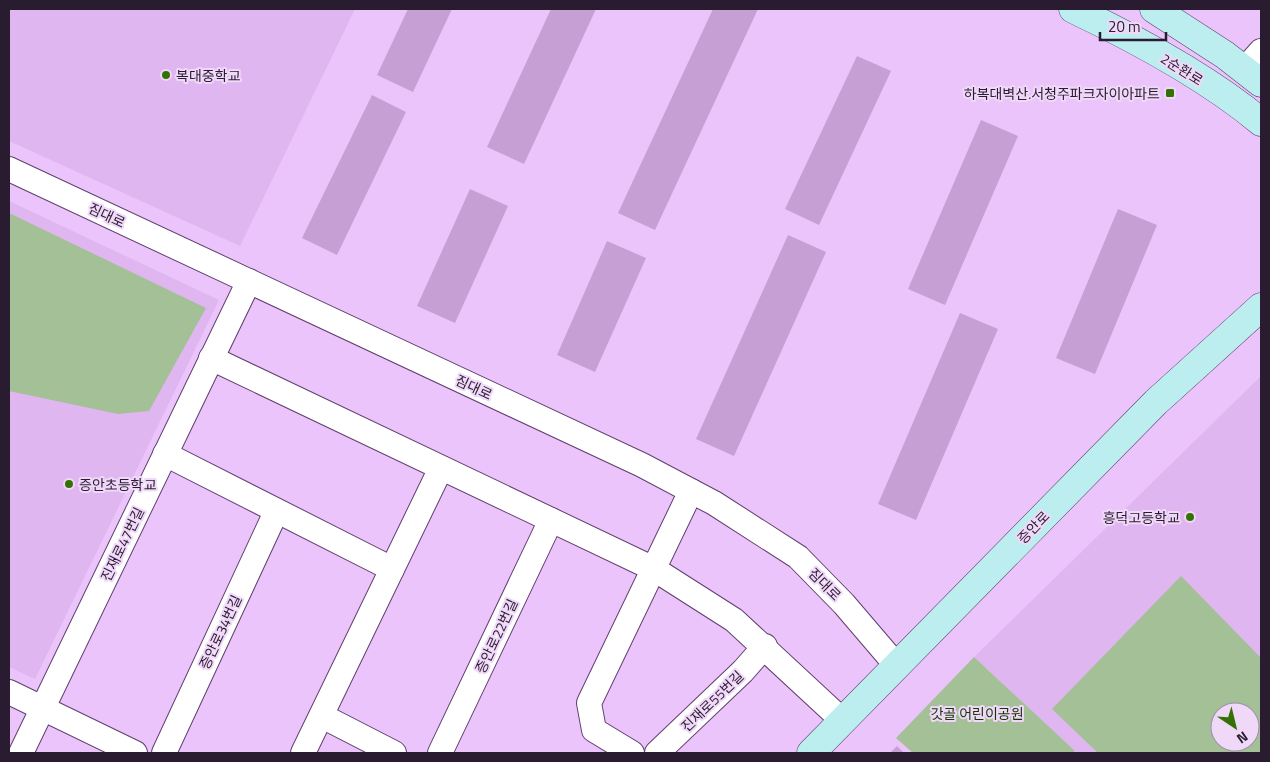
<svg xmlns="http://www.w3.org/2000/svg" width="1270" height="762" viewBox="0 0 1270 762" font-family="'Titillium Web','Noto Sans KR',sans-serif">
  <rect width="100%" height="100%" fill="#ebc4fb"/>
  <g fill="#e0b6f1" fill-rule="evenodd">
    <path d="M9 9H355L240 246 9 141Z"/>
    <path d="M9 201 219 300 35 679 9 667Z"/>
    <path d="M1261 376V753H1077L974 657ZM1220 712H1250V742H1220Z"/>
  </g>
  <g fill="#a3c097" fill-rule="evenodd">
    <path d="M9 213 206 308 149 411 118 414 9 391Z"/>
    <path d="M1181 576 1261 658V753H1098L1052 709ZM1220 712H1250V742H1220Z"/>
    <path d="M974 657 1075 751 1072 753H913L896 738Z"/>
  </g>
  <g fill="#c6a0d4">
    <path d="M408 9H452L413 92 377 75Z"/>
    <path d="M551 9H596L524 164 487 147Z"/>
    <path d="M713 9H758L655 230 618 213Z"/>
    <path d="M857 56 891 71 819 225 785 209Z"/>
    <path d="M372 95 406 112 337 255 302 238Z"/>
    <path d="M981 120 1018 136 945 305 908 289Z"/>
    <path d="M470 189 508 206 455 323 417 306Z"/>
    <path d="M1118 209 1157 225 1095 374 1056 358Z"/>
    <path d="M788 235 826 252 734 456 696 439Z"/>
    <path d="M607 241 646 258 595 372 557 355Z"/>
    <path d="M960 313 998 329 916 520 878 504Z"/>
    <path d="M897 746 904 753H890Z"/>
  </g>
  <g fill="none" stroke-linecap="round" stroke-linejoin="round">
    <g stroke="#603f6d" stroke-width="26">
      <g id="street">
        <path d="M1244 70 1261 51"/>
        <path d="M9 169 642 465 714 503 798 557 844 604 897 666"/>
        <path d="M211 358 654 569 734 620 843 721"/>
        <path d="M165 454 392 569"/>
        <path d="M9 692 135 753"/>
        <path d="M322 716 394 753"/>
        <path d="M21 753 249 281"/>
        <path d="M164 753 276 512"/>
        <path d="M303 753 441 468"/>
        <path d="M440 753 551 520"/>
        <path d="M632 753 594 730 589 703 691 491"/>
        <path d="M657 753 743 671 765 646"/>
      </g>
    </g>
    <g stroke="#603f6d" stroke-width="29">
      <g id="secondary">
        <path d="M1073 9C1136 39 1207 77 1261 122"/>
        <path d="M1154 9 1225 55 1261 83"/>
        <path d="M811 753 1156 402 1261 307"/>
      </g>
    </g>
    <use href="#street" stroke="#fff" stroke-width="24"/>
    <use href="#secondary" stroke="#bceeef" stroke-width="28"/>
  </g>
  <g fill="#347104" stroke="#f0d8f9" stroke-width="2">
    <circle cx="166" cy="75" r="5"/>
    <rect x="1165" y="88" width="10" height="10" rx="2.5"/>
    <circle cx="69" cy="484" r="5"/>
    <circle cx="1190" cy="517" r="5"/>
  </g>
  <g text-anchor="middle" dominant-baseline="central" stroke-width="4" stroke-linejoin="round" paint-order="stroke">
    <g font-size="14" fill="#2a1c30" stroke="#f0d8f9">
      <text transform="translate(1182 69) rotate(32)">2순환로</text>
      <text transform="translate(107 215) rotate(25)">짐대로</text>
      <text transform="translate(474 387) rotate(25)">짐대로</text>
      <text transform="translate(1033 527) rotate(-46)">증안로</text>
      <text transform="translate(122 544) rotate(-64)">진재로47번길</text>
      <text transform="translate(825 584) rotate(45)">짐대로</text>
      <text transform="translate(220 632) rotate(-65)">증안로34번길</text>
      <text transform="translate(496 636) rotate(-65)">증안로22번길</text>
      <text transform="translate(712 701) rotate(-44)">진재로55번길</text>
    </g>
    <g font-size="14" fill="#2a1c30" stroke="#f0d8f9" text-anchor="start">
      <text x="176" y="75">복대중학교</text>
      <text x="1160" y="93" text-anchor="end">하복대벽산.서청주파크자이아파트</text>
      <text x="79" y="484">증안초등학교</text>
      <text x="1180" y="517" text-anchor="end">흥덕고등학교</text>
    </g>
    <g font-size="14" fill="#183605" stroke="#f0d8f9">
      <text x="977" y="713">갓골 어린이공원</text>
    </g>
  </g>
  <rect width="1270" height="762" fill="none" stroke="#2a1c30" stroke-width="20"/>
  <g transform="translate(1235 727) rotate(145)"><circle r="24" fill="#f0d8f9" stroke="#a18da9"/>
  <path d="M0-4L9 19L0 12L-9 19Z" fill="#347104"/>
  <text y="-8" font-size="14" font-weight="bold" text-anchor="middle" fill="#2a1c30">N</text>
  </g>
  <path d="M1100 32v8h66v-8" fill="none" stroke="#2a1c30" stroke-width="2.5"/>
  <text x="1108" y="32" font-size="15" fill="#2a1c30" stroke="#f0d8f9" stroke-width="4" paint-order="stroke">20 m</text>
</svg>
